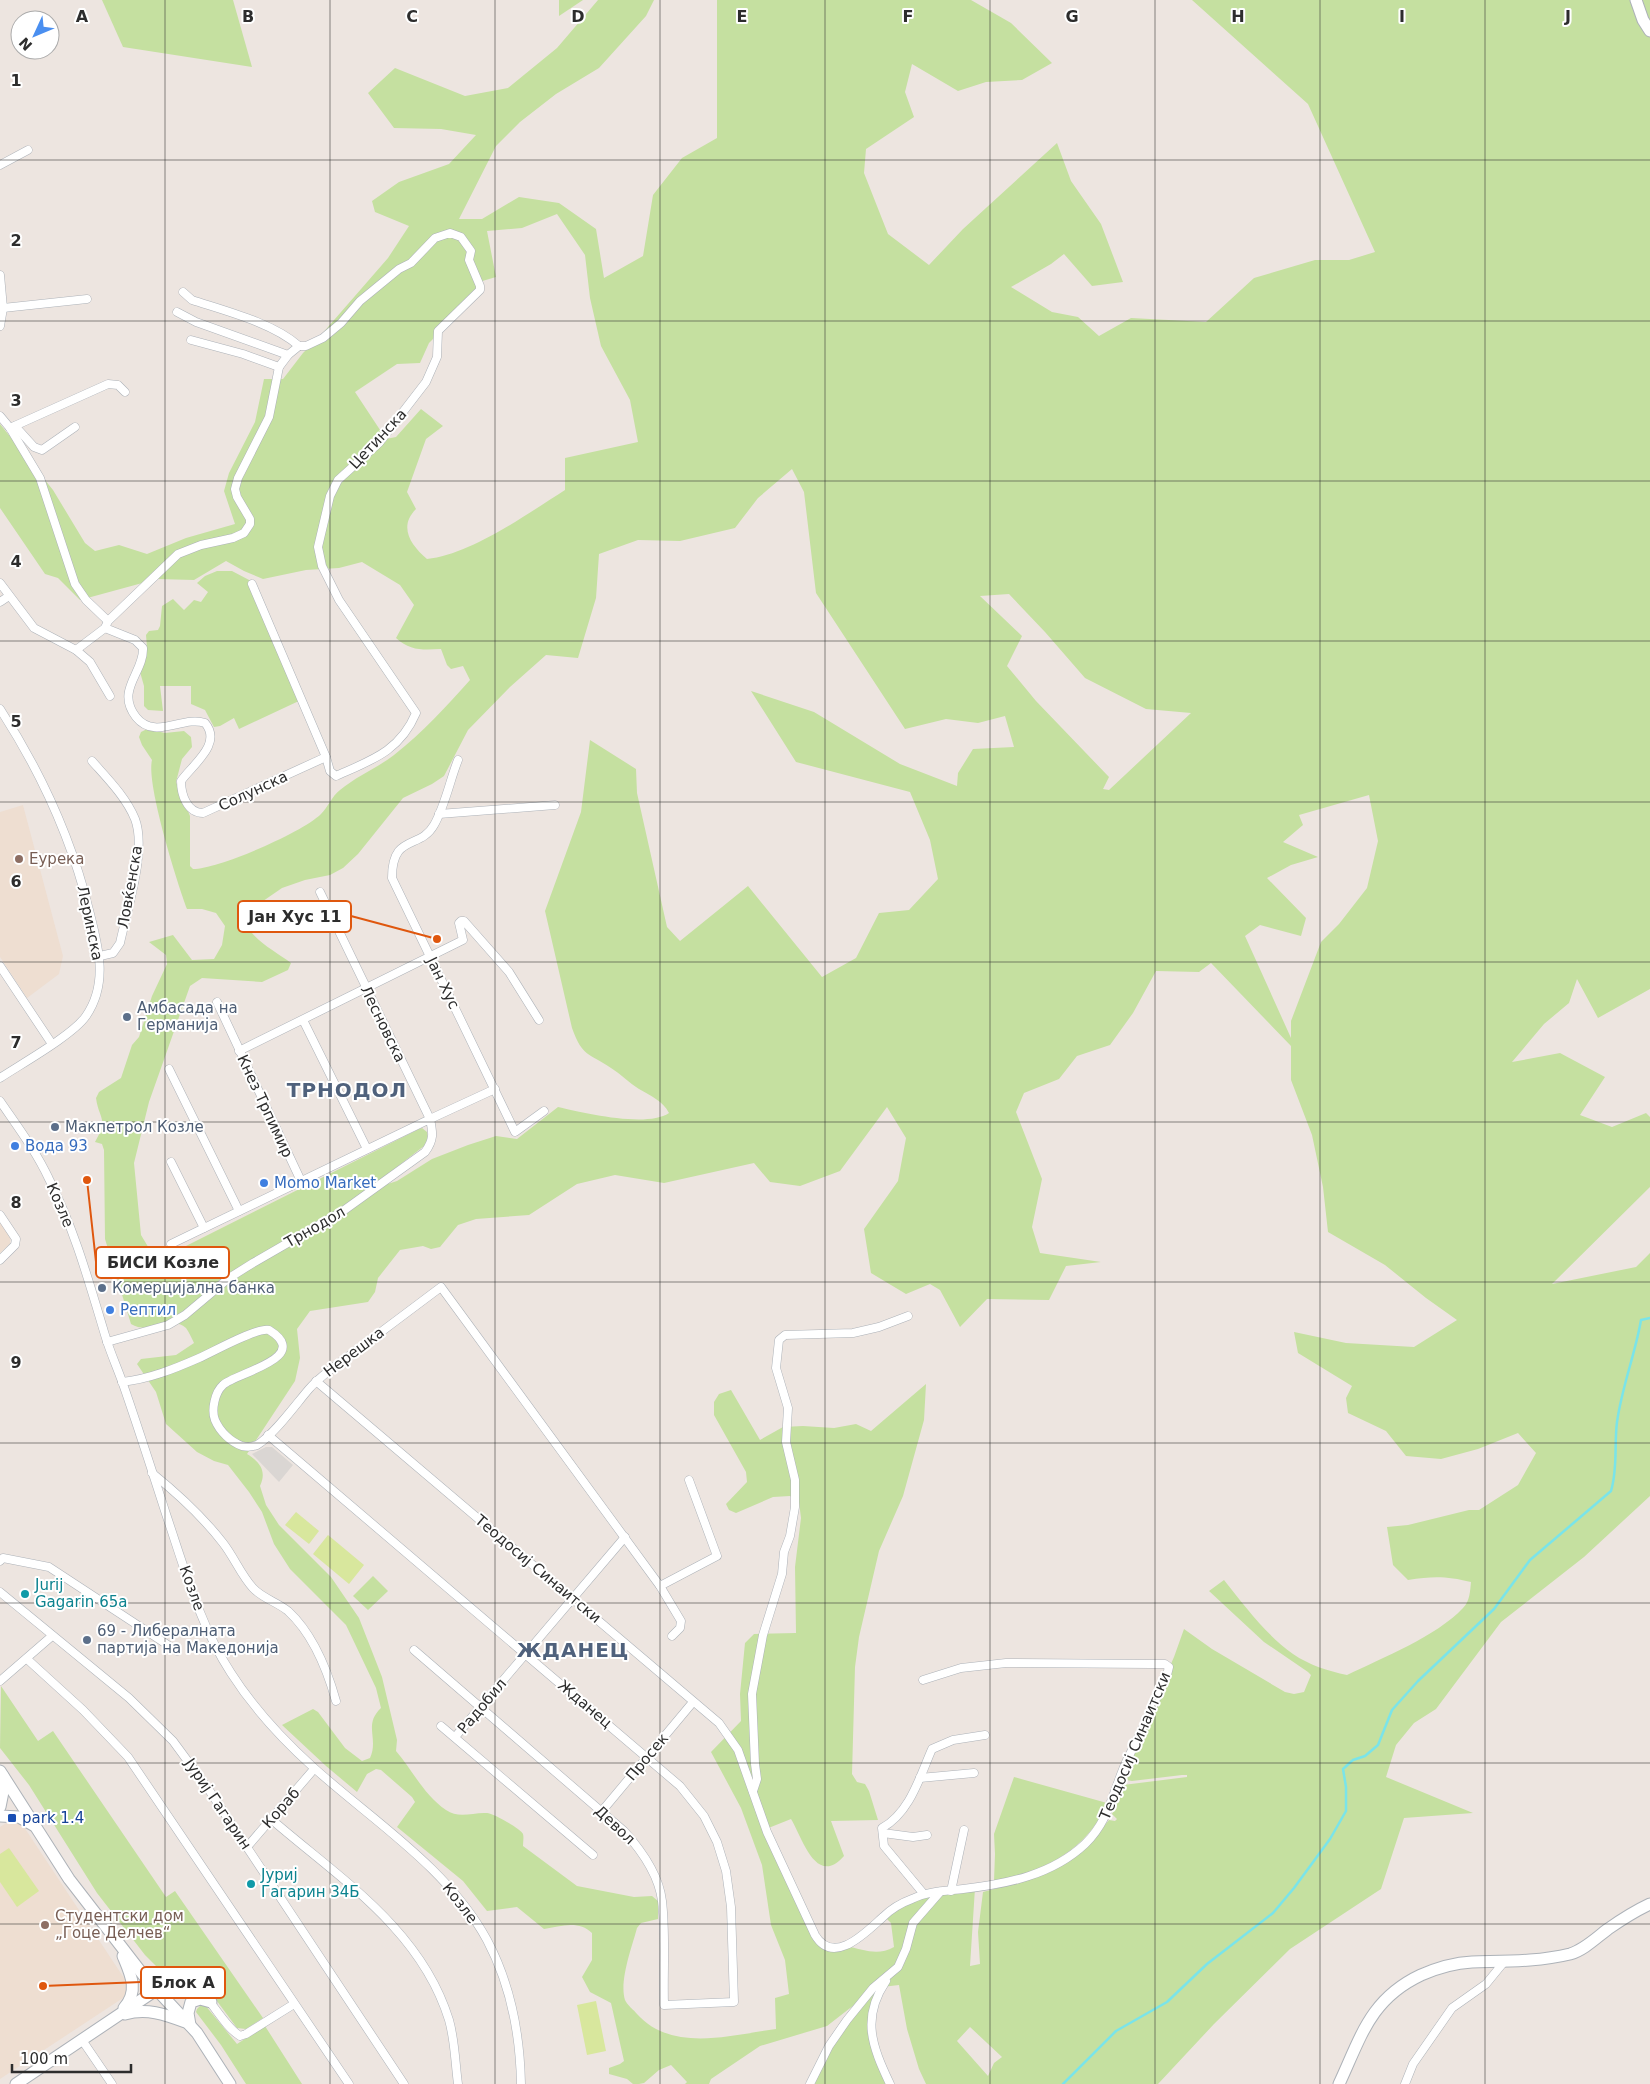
<svg xmlns="http://www.w3.org/2000/svg" width="1650" height="2084" viewBox="0 0 1650 2084" font-family="'DejaVu Sans',sans-serif">
  <rect width="100%" height="100%" fill="#ede5e0"/>
  <g fill="#eeded1">
    <path d="M23 805 63 956 59 974 27 998 0 957V812Z"/>
    <path d="M0 1222 10 1237V1244L0 1253Z"/>
    <path d="M11 1820 22 1824 128 1984 126 1996 0 2079V1827Z"/>
  </g>
  <g fill="#c5e0a0" fill-rule="evenodd">
    <path d="M102 0H233L252 67 123 47Z"/>
    <path d="M559 0H583L559 16Z"/>
    <path d="M598 0H654L646 16 599 68 556 94 520 122 496 146 459 219H482L519 197 559 203 596 229 604 278 643 256 653 195 682 158 717 138V0H971L1011 23 1052 63 1022 80 986 82 958 91 912 64 905 92 914 117 866 149 864 173 888 234 929 265 963 229 1057 143 1071 181 1101 224 1123 282 1092 286 1064 254 1051 264 1011 287 1052 312 1078 317 1099 336 1131 318 1206 322 1254 278 1315 260H1349L1375 252 1308 104 1192 0H1650V989L1598 1018 1577 979 1569 1003 1544 1024 1512 1062 1560 1053 1605 1077 1580 1115 1612 1127 1646 1113 1650 1117V1187L1552 1284 1636 1267 1650 1253V1496L1584 1557 1501 1622 1436 1709 1414 1723 1396 1745 1386 1777 1473 1813 1404 1818 1381 1889 1290 1949 1214 2024 1158 2084H926L919 2069 907 2029 899 1985 882 1987 871 2028 890 2084H810L817 2068 863 1998 827 2026 760 2046 711 2079 709 2084H685L687 2082 671 2065 659 2070 644 2083 639 2084H633L627 2079 609 2074V2068L620 2064 624 2061 611 2003 590 1992 582 1977 592 1960V1933C579 1920 561 1926 544 1929L517 1907 487 1911 463 1881 397 1827 415 1802 412 1797 381 1770 376 1769 367 1774 357 1792 326 1766 282 1725 313 1709 318 1712 345 1748 362 1761 370 1758C379 1738 363 1725 381 1708L376 1688 346 1625 290 1569 274 1544 262 1512 249 1492 228 1465 214 1461 197 1452 166 1424 156 1392 137 1364 141 1359 176 1355 194 1343C192 1339 189 1332 186 1328 171 1314 151 1336 131 1324L105 1239 104 1150 102 1144 95 1142C109 1118 99 1120 96 1098L99 1092 121 1078 132 1045 139 1037 152 996 167 964 166 955 149 942 173 935 192 960 214 959 222 945 225 926 216 913 202 909H187C177 882 146 784 152 760L142 745 139 737 141 732 147 729 165 733 184 731 191 737 192 747 182 759 176 782 190 816V866L193 869C219 869 303 832 321 814 328 807 332 796 340 790 357 776 377 768 394 755 422 733 447 706 470 680L463 666 451 669 447 665 441 649C423 650 410 651 396 638L414 605 400 585 362 562 339 568 306 570 263 579 244 571 226 561 194 580 157 579 80 600 58 578 45 574 0 508V424L53 490 85 543 95 551 119 545 147 554 186 538 235 524 224 491 229 473 255 422 264 379H283L303 353 321 335 388 258 409 226 375 212 372 201 399 182 449 164 476 135 441 129 394 128 368 93 395 68 465 96 508 88 557 48ZM557 214 585 255 590 298 601 346 630 400 638 442 565 458V490C527 514 472 554 427 559 411 545 398 527 416 509L407 492 426 439 443 426 421 409 396 437 386 439 355 392 397 364 420 363 429 343 474 298 479 282 496 277 487 231 522 228ZM792 469 804 492 816 593 905 729 946 719 978 723 1005 716 1014 747 973 749 958 773 957 786 900 764 814 712 751 691 796 762 910 792 930 840 938 879 909 910 879 913 856 958 822 977 748 886 680 941 667 927 637 793 636 769 590 740 581 812 545 911 572 1028C583 1058 588 1052 611 1068 621 1074 629 1083 639 1089 651 1096 663 1101 669 1113 647 1128 584 1113 558 1107L517 1139 496 1136 468 1145 432 1159 397 1181 366 1191 424 1146 428 1139 427 1132 422 1128 419 1129 180 1249 187 1263 205 1254 206 1256 165 1275 141 1235 134 1163 149 1102 190 986 202 978 262 982 288 970 291 963C274 950 245 937 244 914L282 888 305 880 330 875 343 868 358 854 403 798 432 784 444 776 468 730 510 687 546 655 578 658 596 598 599 554 638 540 680 541 735 528 758 498ZM1009 594 1045 632 1085 678 1146 709 1191 713 1109 790 1103 789 1109 777 1036 701 1007 666 1022 636 980 596ZM1369 795 1378 841 1367 888 1339 924 1321 942 1291 1021V1038L1245 936 1260 925 1301 936 1306 918 1267 878 1291 865 1318 857 1283 842 1303 825 1299 815ZM1211 963 1291 1046V1080L1312 1135 1323 1187 1328 1232 1385 1265 1426 1298 1457 1320 1414 1347 1346 1343 1294 1332 1298 1353 1352 1386 1346 1398 1348 1413 1386 1431 1406 1456 1441 1459 1478 1449 1518 1433 1536 1453 1518 1485 1479 1510H1469L1408 1525 1387 1527 1393 1565 1408 1580C1433 1576 1447 1576 1471 1582 1470 1591 1470 1601 1463 1608 1437 1636 1382 1658 1347 1675 1328 1671 1309 1665 1293 1654 1265 1634 1245 1606 1224 1580L1209 1591 1264 1642 1308 1672 1311 1675 1304 1692 1294 1694 1285 1692 1212 1649 1184 1629 1174 1657 1120 1779 1132 1781 1182 1775H1187V1777L1123 1785 1112 1814 1117 1819 1115 1821 1109 1820 1089 1844 1051 1870 1038 1877 983 1892 978 1932 980 1964 970 1966 975 1888 906 1901 886 1918 891 1923 894 1947C878 1956 864 1950 847 1946 840 1944 831 1945 823 1945L766 1829 791 1819C802 1837 816 1888 844 1856L831 1821 878 1820 869 1791 865 1784 857 1782 852 1774 855 1667 859 1637 879 1551 903 1496 924 1420 926 1384 871 1431 856 1424 834 1428 803 1426 783 1427 760 1440 731 1390 719 1394 714 1402V1415L746 1472 747 1482 726 1504 729 1510 736 1513 773 1497 790 1496 799 1502 801 1518 795 1567 796 1633 754 1634 745 1643 740 1694 741 1721 711 1752 741 1808 762 1865 771 1925 785 1960 789 1994 775 1998 776 2029C731 2035 672 2053 637 2014 634 2010 627 2005 625 2000 619 1981 632 1947 637 1928L641 1923 658 1919V1901L652 1896 634 1897 577 1886 523 1846C523 1842 524 1838 523 1834 521 1829 493 1813 487 1813 473 1812 459 1819 446 1810 424 1795 413 1771 396 1751L397 1740 382 1677 359 1618 331 1577 279 1525 266 1505 260 1486C267 1471 260 1462 247 1454L295 1381 300 1358 297 1329 310 1311 368 1302 375 1292 378 1278 400 1250 423 1246 431 1249 440 1247 458 1225 476 1219 529 1215 577 1184 615 1175 664 1183 754 1163 770 1182 800 1186 840 1171 887 1107 906 1138 898 1181 864 1229 871 1273 906 1294 930 1284 940 1290 960 1327 987 1299 1049 1300 1066 1266 1101 1262 1040 1253 1032 1227 1042 1179 1016 1112 1024 1093 1059 1079 1077 1056 1110 1045 1133 1013 1156 971 1199 972ZM970 2027 1002 2057 994 2063 988 2076 957 2041Z"/>
    <path d="M217 571H232L251 581 301 700 239 729 234 718 220 726 214 727 205 710 191 704V686H160L163 711 148 710 144 706V686L140 672 147 647 146 635 149 631 158 630 160 626 162 606 173 599 184 610 194 600 201 602 208 592 197 583 205 576Z"/>
    <path d="M373 1576 388 1591 368 1610 353 1596Z"/>
    <path d="M1 1686 38 1741 53 1731 166 1897 175 1891 263 2018 246 2029 237 2028 202 1981 184 1973 162 1972 145 1955 97 1893 29 1785 0 1748Z"/>
    <path d="M1014 1777 1107 1803C1089 1849 1041 1874 994 1881L995 1854 994 1834Z"/>
    <path d="M201 2005H205L237 2044 265 2026 302 2084H246L221 2045 196 2012 197 2009Z"/>
  </g>
  <g fill="#d8e79d">
    <path d="M296 1512 319 1531 309 1544 285 1525Z"/>
    <path d="M328 1535 364 1565 349 1584 313 1554Z"/>
    <path d="M9 1848 39 1891 17 1907 0 1882V1854Z"/>
    <path d="M596 2001 606 2051 587 2055 577 2005Z"/>
  </g>
  <path fill="#dad6d3" d="M266 1447H272L293 1465 279 1482 252 1454Z"/>
  <g fill="none" stroke-linecap="round" stroke-linejoin="round">
    <path stroke="#7ae4e9" stroke-width="2.5" d="M1063 2084 1116 2031 1167 2002 1207 1964 1273 1913 1294 1888 1330 1839 1346 1811V1787L1343 1769 1353 1760 1365 1756 1378 1745 1392 1710 1418 1681 1494 1609 1530 1560 1611 1491C1618 1468 1614 1445 1617 1422 1622 1386 1635 1355 1641 1320L1650 1318"/>
    <g stroke="#adb2b8" stroke-width="9">
      <g id="street">
        <path d="M0 165 28 150"/>
        <path d="M0 275 3 308 0 326"/>
        <path d="M183 292 192 300C226 311 273 323 299 346H306L323 338 341 323 360 301 399 269 411 263 435 238 450 233 461 237 471 251 469 260 480 286V290L438 331 437 357 426 382 379 443 338 480 330 496 318 547 322 566 339 600 416 713C400 751 372 760 336 776L330 771 326 757"/>
        <path d="M3 308 87 299"/>
        <path d="M177 312 196 322 288 355 299 346"/>
        <path d="M191 340 243 354 279 367 288 355"/>
        <path d="M0 416 10 428 40 478 75 584 86 600 108 621"/>
        <path d="M15 426 34 447 42 450 75 427"/>
        <path d="M10 428 108 384 118 385 125 392"/>
        <path d="M0 583 34 628 76 650 105 628 108 621 178 554 201 545 233 538 244 533 250 524V519L237 497 235 489 238 478 269 417 279 367"/>
        <path d="M0 602 9 596"/>
        <path d="M105 628 135 640 143 648C144 673 115 690 136 717 155 741 183 715 205 723 223 744 192 765 181 781 181 794 187 813 203 813L326 757 252 584"/>
        <path d="M76 650 90 662 110 696"/>
        <path d="M0 709C41 772 71 837 89 910 98 945 109 983 86 1016 73 1035 21 1064 0 1078"/>
        <path d="M458 760C450 780 445 806 434 825 420 850 392 833 392 878L515 1132 544 1111"/>
        <path d="M92 761C107 778 126 797 135 819 147 850 127 910 120 943L113 953 100 956"/>
        <path d="M439 814 555 805"/>
        <path d="M320 892 430 1119 495 1089"/>
        <path d="M0 966 52 1044"/>
        <path d="M217 1002 301 1181"/>
        <path d="M303 1020 367 1149"/>
        <path d="M239 1051 459 942 463 940 459 923 461 921H464L509 972 539 1020"/>
        <path d="M169 1069 239 1211"/>
        <path d="M0 1101C17 1126 36 1151 49 1179 74 1228 89 1282 105 1335 110 1352 117 1367 123 1384 138 1427 152 1471 166 1514 184 1567 200 1626 231 1673 254 1709 282 1739 313 1767 374 1822 447 1867 487 1940 511 1985 520 2034 521 2084"/>
        <path d="M171 1162 204 1228"/>
        <path d="M0 1215 16 1239 15 1245 0 1260"/>
        <path d="M107 1342 168 1325 185 1315 229 1278 253 1263 343 1211 425 1152C434 1140 433 1133 430 1119L171 1244"/>
        <path d="M316 1381 719 1723 738 1750 767 1832 815 1935C834 1967 867 1931 883 1917 891 1909 901 1903 912 1899 928 1891 946 1891 963 1889 1007 1884 1052 1875 1085 1844 1110 1820 1113 1790 1127 1760 1137 1740 1147 1720 1156 1699 1161 1689 1167 1678 1169 1667L1165 1664H1152L1006 1663 961 1668 923 1680"/>
        <path d="M122 1382C149 1379 174 1369 199 1358 213 1352 257 1327 269 1330 314 1358 235 1373 223 1385 215 1392 211 1410 215 1420 220 1432 231 1442 242 1446 247 1447 252 1447 257 1445 273 1436 296 1404 309 1389 321 1375 338 1364 353 1353 382 1331 412 1309 441 1287L660 1586 681 1621 680 1628 672 1636"/>
        <path d="M268 1435 680 1786 704 1816 717 1842 726 1871 731 1907 734 2002 664 2005C663 1971 666 1935 662 1901 659 1875 642 1851 624 1831L414 1650"/>
        <path d="M152 1473C178 1494 203 1517 223 1543 234 1557 241 1575 253 1588 262 1598 277 1602 288 1611 313 1634 327 1669 336 1701"/>
        <path d="M0 1561 3 1558 49 1567 177 1651"/>
        <path d="M660 1586 717 1556 689 1480"/>
        <path d="M0 1592 129 1698 173 1741 209 1790 404 2084"/>
        <path d="M27 1659 83 1710 128 1757 349 2084"/>
        <path d="M0 1681 52 1636"/>
        <path d="M441 1726 593 1855"/>
        <path d="M455 1737 625 1537"/>
        <path d="M920 1778 974 1773"/>
        <path d="M753 1791 757 1779 755 1764 752 1694 763 1635 782 1574 784 1552 790 1536 795 1507V1480L786 1442 788 1408 776 1368 779 1340 785 1335 853 1333 879 1327 908 1316"/>
        <path d="M602 1811 693 1702"/>
        <path d="M271 1819C339 1878 421 1929 449 2020 455 2041 455 2062 458 2084"/>
        <path d="M883 1833 913 1837 927 1835"/>
        <path d="M247 1847 314 1769"/>
        <path d="M951 1891 964 1830"/>
        <path d="M923 1893 884 1846 882 1828C910 1813 920 1776 932 1749L953 1740 985 1735"/>
        <path d="M886 1981C861 2018 872 2046 890 2084"/>
        <path d="M156 1990C200 1958 212 2019 240 2036L246 2034 294 2004"/>
        <path d="M156 1990 188 1992 204 1995"/>
        <path d="M82 2040 112 2084"/>
        <path d="M810 2084 829 2046 847 2020 873 1988 898 1967 906 1949 913 1923 940 1892"/>
        <path d="M1405 2084 1413 2064 1452 2008 1486 1984 1504 1962"/>
      </g>
    </g>
    <g stroke="#adb2b8" stroke-width="13">
      <g id="secondary">
        <path d="M1636 0 1643 20 1650 31"/>
        <path d="M0 1771 69 1879 144 1976 197 2033 230 2084"/>
        <path d="M0 1807 3 1792V1776"/>
        <path d="M0 1816 19 1817 33 1825"/>
        <path d="M123 1956C131 1975 139 1991 124 2008"/>
        <path d="M125 2014C146 2008 165 2014 185 2022"/>
        <path d="M190 2025 188 2013 191 2002 200 1999 211 2002"/>
        <path d="M16 2084 156 1990"/>
        <path d="M1339 2084C1361 2037 1370 1999 1421 1975 1437 1968 1453 1963 1472 1962 1505 1961 1537 1962 1570 1954 1584 1950 1596 1938 1608 1929 1621 1920 1635 1911 1650 1904"/>
      </g>
    </g>
    <use href="#street" stroke="#fff" stroke-width="8"/>
    <use href="#secondary" stroke="#fff" stroke-width="11"/>
  </g>
  <path fill="none" stroke="#2d2d2d" stroke-width="1" stroke-opacity="0.55" d="M165 0V2084M330 0V2084M495 0V2084M660 0V2084M825 0V2084M990 0V2084M1155 0V2084M1320 0V2084M1485 0V2084M0 160H1650M0 321H1650M0 481H1650M0 641H1650M0 802H1650M0 962H1650M0 1122H1650M0 1282H1650M0 1443H1650M0 1603H1650M0 1763H1650M0 1924H1650"/>
  <g fill="#8d6e63" stroke="#fff" stroke-width="2">
    <circle cx="19" cy="859" r="5"/>
    <circle cx="45" cy="1925" r="5"/>
  </g>
  <g fill="#5c6f8a" stroke="#fff" stroke-width="2">
    <circle cx="127" cy="1017" r="5"/>
    <circle cx="55" cy="1127" r="5"/>
    <circle cx="102" cy="1288" r="5"/>
    <circle cx="87" cy="1640" r="5"/>
  </g>
  <g fill="#3f7fe0" stroke="#fff" stroke-width="2">
    <circle cx="15" cy="1146" r="5"/>
    <circle cx="264" cy="1183" r="5"/>
    <circle cx="110" cy="1310" r="5"/>
  </g>
  <g fill="#0f9aa8" stroke="#fff" stroke-width="2">
    <circle cx="25" cy="1594" r="5"/>
    <circle cx="251" cy="1884" r="5"/>
  </g>
  <rect fill="#1a4fb4" stroke="#fff" stroke-width="2" x="7" y="1813" width="10" height="10" rx="2.5"/>
  <g text-anchor="middle" dominant-baseline="central" stroke-width="4" stroke-linejoin="round" paint-order="stroke">
    <g font-size="15" fill="#2d2d2d" stroke="#fff">
      <text transform="translate(378 439) rotate(-47)">Цетинска</text>
      <text transform="translate(253 791) rotate(-25)">Солунска</text>
      <text transform="translate(130 887) rotate(-80)">Ловќенска</text>
      <text transform="translate(90 923) rotate(78)">Леринска</text>
      <text transform="translate(443 983) rotate(64)">Јан Хус</text>
      <text transform="translate(383 1024) rotate(64)">Лесновска</text>
      <text transform="translate(265 1106) rotate(65)">Кнез Трпимир</text>
      <text transform="translate(60 1205) rotate(67)">Козле</text>
      <text transform="translate(315 1227) rotate(-30)">Трнодол</text>
      <text transform="translate(354 1352) rotate(-37)">Нерешка</text>
      <text transform="translate(538 1569) rotate(40)">Теодосиј Синаитски</text>
      <text transform="translate(192 1588) rotate(70)">Козле</text>
      <text transform="translate(585 1704) rotate(40)">Жданец</text>
      <text transform="translate(482 1706) rotate(-50)">Радобил</text>
      <text transform="translate(1135 1746) rotate(-67)">Теодосиј Синаитски</text>
      <text transform="translate(647 1757) rotate(-50)">Просек</text>
      <text transform="translate(218 1804) rotate(56)">Јуриј Гагарин</text>
      <text transform="translate(281 1808) rotate(-49)">Кораб</text>
      <text transform="translate(615 1825) rotate(43)">Девол</text>
      <text transform="translate(460 1903) rotate(52)">Козле</text>
    </g>
    <g font-size="15" fill="#785e54" stroke="#fff" text-anchor="start">
      <text x="29" y="859">Еурека</text>
      <text x="55" y="1916">Студентски дом<tspan x="55" dy="17">„Гоце Делчев“</tspan></text>
    </g>
    <g font-size="15" fill="#4e5e75" stroke="#fff" text-anchor="start">
      <text x="137" y="1008">Амбасада на<tspan x="137" dy="17">Германија</tspan></text>
      <text x="65" y="1127">Макпетрол Козле</text>
      <text x="112" y="1288">Комерцијална банка</text>
      <text x="97" y="1631">69 - Либералната<tspan x="97" dy="17">партија на Македонија</tspan></text>
    </g>
    <g font-size="15" fill="#366cbe" stroke="#fff" text-anchor="start">
      <text x="25" y="1146">Вода 93</text>
      <text x="274" y="1183">Momo Market</text>
      <text x="120" y="1310">Рептил</text>
    </g>
    <g font-size="15" fill="#0d838f" stroke="#fff" text-anchor="start">
      <text x="35" y="1585">Jurij<tspan x="35" dy="17">Gagarin 65a</tspan></text>
      <text x="261" y="1875">Јуриј<tspan x="261" dy="17">Гагарин 34Б</tspan></text>
    </g>
    <g font-size="15" fill="#164399" stroke="#fff" text-anchor="start">
      <text x="22" y="1818">park 1.4</text>
    </g>
    <g font-size="20" font-weight="bold" letter-spacing="1" fill="#4f617c" stroke="#fff">
      <text x="347" y="1090">ТРНОДОЛ</text>
      <text x="573" y="1650">ЖДАНЕЦ</text>
    </g>
  </g>
  <g font-size="16" text-anchor="middle" font-weight="bold" fill="#2d2d2d" stroke="#fff" stroke-width="4" stroke-linejoin="round" paint-order="stroke">
    <text x="82" y="22">A</text>
    <text x="248" y="22">B</text>
    <text x="412" y="22">C</text>
    <text x="578" y="22">D</text>
    <text x="742" y="22">E</text>
    <text x="908" y="22">F</text>
    <text x="1072" y="22">G</text>
    <text x="1238" y="22">H</text>
    <text x="1402" y="22">I</text>
    <text x="1568" y="22">J</text>
    <text x="16" y="86">1</text>
    <text x="16" y="246">2</text>
    <text x="16" y="406">3</text>
    <text x="16" y="567">4</text>
    <text x="16" y="727">5</text>
    <text x="16" y="887">6</text>
    <text x="16" y="1048">7</text>
    <text x="16" y="1208">8</text>
    <text x="16" y="1368">9</text>
  </g>
  <path fill="none" stroke="#df570e" stroke-width="2" d="M437 939L351 916M87 1180L96 1262M43 1986L141 1982"/>
  <g fill="#df570e" stroke="#fff" stroke-width="2">
    <circle cx="437" cy="939" r="5"/>
    <circle cx="87" cy="1180" r="5"/>
    <circle cx="43" cy="1986" r="5"/>
  </g>
  <g fill="#fff" stroke="#df570e" stroke-width="2">
    <rect x="238" y="901" width="113" height="31" rx="5"/>
    <rect x="96" y="1247" width="133" height="31" rx="5"/>
    <rect x="141" y="1967" width="84" height="31" rx="5"/>
  </g>
  <g font-size="16" text-anchor="middle" font-weight="bold" fill="#2d2d2d">
    <text x="295" y="922">Јан Хус 11</text>
    <text x="163" y="1268">БИСИ Козле</text>
    <text x="183" y="1988">Блок А</text>
  </g>
  <g transform="translate(35 35) rotate(226)"><circle r="24" fill="#ffffff" stroke="#ababab"/>
  <path d="M0-4L9 19L0 12L-9 19Z" fill="#4a8ff0"/>
  <text y="-8" font-size="14" font-weight="bold" text-anchor="middle" fill="#2d2d2d">N</text>
  </g>
  <path d="M12 2064v8h119v-8" fill="none" stroke="#2d2d2d" stroke-width="2.5"/>
  <text x="20" y="2064" font-size="15" fill="#2d2d2d" stroke="#ffffff" stroke-width="4" paint-order="stroke">100 m</text>
</svg>
